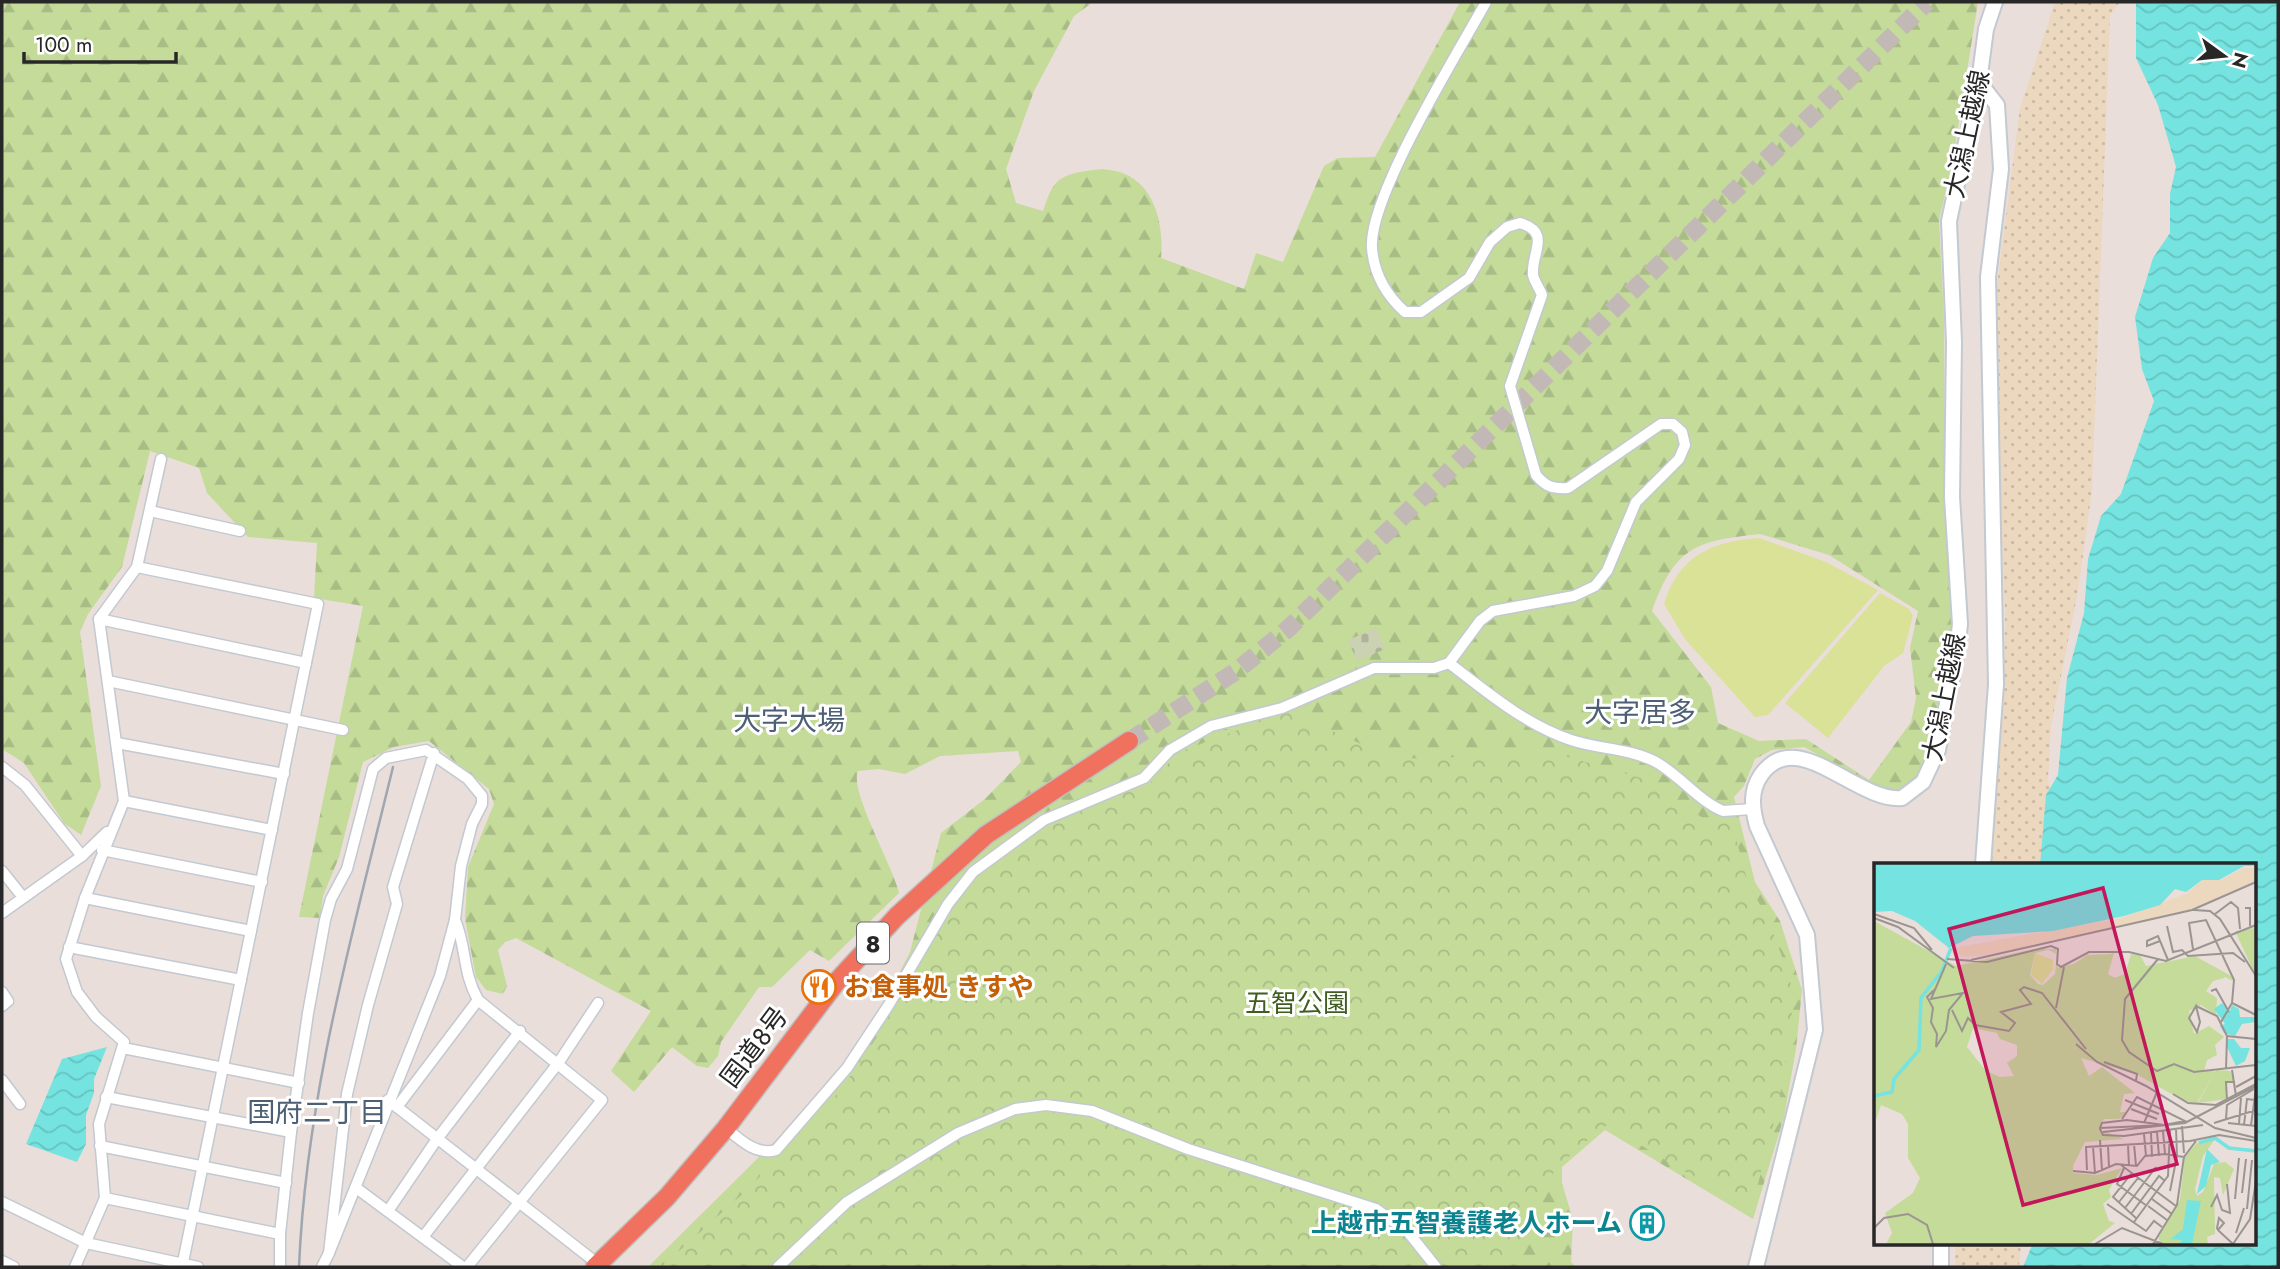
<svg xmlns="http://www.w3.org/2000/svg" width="2280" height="1269" viewBox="0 0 2280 1269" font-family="Jost,'Noto Sans JP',sans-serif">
  <defs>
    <pattern id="forest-firs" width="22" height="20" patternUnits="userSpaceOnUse" patternTransform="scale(1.75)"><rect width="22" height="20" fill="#c4db9a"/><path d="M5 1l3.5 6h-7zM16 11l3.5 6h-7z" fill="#a8bc85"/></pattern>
    <pattern id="sand-dots" width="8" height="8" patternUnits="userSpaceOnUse" patternTransform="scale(1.75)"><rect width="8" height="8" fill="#ecd7bf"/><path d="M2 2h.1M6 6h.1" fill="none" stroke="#cab9a4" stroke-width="1.8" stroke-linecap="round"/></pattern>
    <pattern id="cemetery-stones" width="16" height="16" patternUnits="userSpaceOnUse" patternTransform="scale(1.75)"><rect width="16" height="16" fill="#cbd1b3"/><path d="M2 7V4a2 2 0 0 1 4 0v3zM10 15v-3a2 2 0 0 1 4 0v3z" fill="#aeb39a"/></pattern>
    <pattern id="park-crowns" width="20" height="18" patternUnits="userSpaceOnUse" patternTransform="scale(1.75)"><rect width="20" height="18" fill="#c4db9a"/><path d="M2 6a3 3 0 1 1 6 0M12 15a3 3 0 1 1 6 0" fill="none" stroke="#a8bc85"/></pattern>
    <pattern id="water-waves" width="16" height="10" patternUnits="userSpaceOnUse" patternTransform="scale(1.75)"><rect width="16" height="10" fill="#75e3df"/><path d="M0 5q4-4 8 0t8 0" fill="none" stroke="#65c3bf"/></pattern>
  </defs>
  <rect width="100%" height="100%" fill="#e9deda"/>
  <path fill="url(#forest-firs)" fill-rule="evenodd" d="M2 2H1093L1074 16 1034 91 1006 169 1016 203 1043 211C1046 203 1050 188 1057 182 1067 173 1080 172 1093 170 1147 164 1165 213 1161 258L1244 289 1256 253 1283 262 1324 166 1338 158 1375 157 1460 2H1978L1952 165 1939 220 1944 319 1945 518 1952 615 1951 643 1932 747 1919 774 1899 791H1884L1804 747 1772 750 1755 759 1744 786 1734 797 1755 882 1780 921 1802 990 1796 1049 1784 1117 1753 1219 1605 1130 1562 1167V1183L1573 1220 1571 1262 1576 1267H648L776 1140 849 1058 878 1015 910 952 941 833 985 799 1021 762 1018 751 940 756 905 774 879 769 858 771C849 791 893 866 899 893L829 961 810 950 772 987H759L721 1042 718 1056 708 1068 697 1066 672 1047 634 1092 611 1071 651 1011 516 938 505 942 498 950 507 986 503 994 486 990 476 977 465 919 468 867 494 804 489 789 429 741 394 747 363 762 339 857 323 896 320 918 299 917 363 606 314 598 317 543 248 537 207 493 199 468 150 451 122 567 88 614 80 632 101 786 81 835 64 823 24 763 2 749ZM1760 534 1829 555 1918 611 1910 648 1916 698 1911 722 1869 780 1806 739 1759 741 1718 723 1711 687 1652 611C1675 547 1695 541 1760 534Z"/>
  <g fill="url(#sand-dots)">
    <path d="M2055 2H2120L2110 15 2092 490 2078 591 2051 726 2048 778 2057 841 2055 865H1990L2004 700 2005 610 1993 316 2020 108Z"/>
    <path d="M1956 1243H2021L2019 1267H1955Z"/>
  </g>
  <path fill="url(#cemetery-stones)" d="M1376 628 1385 649 1357 661 1348 640Z"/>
  <path fill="url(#park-crowns)" d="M1289 711 1387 756 1434 760 1487 752 1532 751 1561 755 1641 778 1706 820 1732 824 1748 883 1768 919 1790 978 1793 1006 1779 1103 1751 1211 1607 1125C1561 1160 1526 1191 1521 1253L1535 1267H661L748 1189 840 1091 883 1028 907 979 932 938 975 878 1045 826 1151 782 1179 752Z"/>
  <g fill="#d9e297">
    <path d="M1759 538 1826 562 1878 590 1768 715 1755 717 1685 639 1664 604C1678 557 1711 541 1759 538Z"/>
    <path d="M1880 593 1909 609 1913 616 1903 653 1884 666 1828 738 1785 703Z"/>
  </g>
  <g fill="url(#water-waves)">
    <path d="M2136 2H2278V1267H2023L2033 1243H2254V865H2040L2046 795 2058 775 2067 678 2084 613 2088 559 2101 516 2121 494 2154 401 2142 369 2135 317 2153 258 2170 233V194L2176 167 2158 105 2136 58Z"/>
    <path d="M107 1047 94 1079V1093L86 1115V1144L77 1162 26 1144 62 1059Z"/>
  </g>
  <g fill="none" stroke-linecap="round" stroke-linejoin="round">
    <path stroke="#c2b9b6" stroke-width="18" stroke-dasharray="18 9" stroke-linecap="butt" d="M1129 741 1235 672 1289 628 1927 2"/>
    <g stroke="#c2c9d0" stroke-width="13">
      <g id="street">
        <path d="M150 511 240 531"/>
        <path d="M137 567 318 604 182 1267"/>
        <path d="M99 619 306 663"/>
        <path d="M1449 663C1487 692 1524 724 1571 740 1598 749 1627 748 1654 761 1679 774 1697 800 1723 811L1752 809"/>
        <path d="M108 681 343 730"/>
        <path d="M117 743 284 774"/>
        <path d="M2 767 25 785 82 856"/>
        <path d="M124 801 272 830"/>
        <path d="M102 850 262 882"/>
        <path d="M2 871 22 896"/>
        <path d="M85 898 251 931"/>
        <path d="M2 913 82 856 107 832"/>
        <path d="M455 920C467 948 462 971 478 1000L602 1100 467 1267"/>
        <path d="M69 947 241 980"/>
        <path d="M2 992 8 1001 2 1006"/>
        <path d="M123 1048 299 1083"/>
        <path d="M2 1080 20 1104"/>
        <path d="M106 1097 291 1132"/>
        <path d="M388 1100 598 1264"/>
        <path d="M397 1107 478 1000"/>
        <path d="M726 1128C740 1140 757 1156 776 1150L847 1068 888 1006 948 904 973 872 1044 820 1144 778 1170 750 1211 726 1282 708 1374 668H1434L1449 663 1480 621 1493 611 1574 596 1595 586 1607 571 1636 502 1679 459 1685 445 1682 432 1673 424H1661L1568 488C1553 489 1546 487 1536 475L1510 386 1542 295C1540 289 1534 281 1533 275 1531 252 1552 233 1520 223L1507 227 1490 242 1469 278 1421 312H1405C1386 295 1374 274 1372 248 1368 197 1459 51 1486 2"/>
        <path d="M100 1146 286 1183"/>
        <path d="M359 1190 463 1267"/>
        <path d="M105 1198 280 1234"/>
        <path d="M2 1202 86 1243 198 1267"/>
        <path d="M388 1211 437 1139 520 1031"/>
        <path d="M423 1237 559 1062 598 1003"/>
        <path d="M2 1261 14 1267"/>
        <path d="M75 1267 105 1198 99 1124 124 1042 96 1017 77 992 66 959 85 898 124 801 99 619 137 567 161 459"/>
        <path d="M280 1267V1234L291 1132 308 1013 325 920 331 899 347 869 373 769 386 758 426 750 468 779 482 796V804L472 824 461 866 455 920 440 976 329 1253 347 1094 368 1005 397 904 393 887 434 753"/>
        <path d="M322 1267 329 1253"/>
        <path d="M778 1267 847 1202 958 1133 1015 1109 1046 1105 1092 1111 1188 1149 1376 1209 1408 1232 1436 1267"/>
      </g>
    </g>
    <g stroke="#c2c9d0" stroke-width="18">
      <g id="secondary">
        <path d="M1979 82 1997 105 2001 169 1988 277 1996 684 1983 865"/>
        <path d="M1756 1267 1815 1030 1807 935 1757 826C1752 808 1750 791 1761 775 1797 724 1855 802 1902 798L1923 782 1938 750 1957 651 1960 624 1952 497 1954 342 1949 221 1979 82 1986 29 1995 2"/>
        <path d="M1941 1267V1243"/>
      </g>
    </g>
    <g stroke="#bebebe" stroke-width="21">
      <path id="highway" d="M595 1267 667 1197 726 1128 838 980 897 916 986 835 1129 741"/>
    </g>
    <use href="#street" stroke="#fff" stroke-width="10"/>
    <use href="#secondary" stroke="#fff" stroke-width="14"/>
    <use href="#highway" stroke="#f0715e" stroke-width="18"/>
    <path stroke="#9ea6b0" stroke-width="2.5" d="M299 1267C306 1096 353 932 393 767"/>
  </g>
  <defs>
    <g id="restaurant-ring" transform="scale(1.75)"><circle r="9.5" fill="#fff" stroke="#e8710a" stroke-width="1.5"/><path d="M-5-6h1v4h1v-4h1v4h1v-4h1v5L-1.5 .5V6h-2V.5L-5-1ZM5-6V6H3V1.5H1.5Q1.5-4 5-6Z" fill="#e8710a"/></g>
    <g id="building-ring" transform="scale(1.75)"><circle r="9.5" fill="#fff" stroke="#0f9aa8" stroke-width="1.5"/><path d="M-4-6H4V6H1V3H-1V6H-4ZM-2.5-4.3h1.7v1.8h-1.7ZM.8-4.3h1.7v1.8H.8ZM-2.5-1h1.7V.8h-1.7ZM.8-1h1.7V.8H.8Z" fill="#0f9aa8"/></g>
  </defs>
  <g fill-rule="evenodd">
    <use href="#restaurant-ring" x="819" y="987"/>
    <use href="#building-ring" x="1647" y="1223"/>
  </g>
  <g text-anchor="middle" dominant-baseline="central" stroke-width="6" stroke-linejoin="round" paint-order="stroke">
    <rect fill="#fff" stroke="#686868" stroke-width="2" x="857" y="922.5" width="32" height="41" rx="5"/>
    <g font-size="24" font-weight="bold" fill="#272727">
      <text x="873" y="943">8</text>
    </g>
    <g font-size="26" fill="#272727" stroke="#fff">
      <text transform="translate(1967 134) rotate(-78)">大潟上越線</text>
      <text transform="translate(1944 697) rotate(-79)">大潟上越線</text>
      <text transform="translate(754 1047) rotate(-53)">国道8号</text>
    </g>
    <g font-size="26" font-weight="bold" fill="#c56008" stroke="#fff" text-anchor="start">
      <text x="844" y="987">お食事処 きすや</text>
    </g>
    <g font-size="26" fill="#3f5d1f" stroke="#fff">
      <text x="1297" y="1003">五智公園</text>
    </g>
    <g font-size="26" font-weight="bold" fill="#0d838f" stroke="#fff" text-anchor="end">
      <text x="1622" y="1223">上越市五智養護老人ホーム</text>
    </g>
    <g font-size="28" fill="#4c5f74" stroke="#fff">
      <text x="1640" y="712">大字居多</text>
      <text x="789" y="720">大字大場</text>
      <text x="317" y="1112">国府二丁目</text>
    </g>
  </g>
  <g transform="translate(1874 863)">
    <rect width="382" height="382" fill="#e9deda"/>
    <path d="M382 65V107H379L361 68Z" fill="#c4db9a"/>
    <path d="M0 58 82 103 160 86H182L184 105 240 90 234 111 240 115 251 111 257 91 266 92 272 103 321 93 357 113 359 118 351 114 339 118 332 128 343 135 342 152 327 142 315 148 320 171 335 163 350 174 341 182 343 192 333 197 330 207 341 209 323 240 310 238 262 211 207 195 215 213 228 204 261 230 250 231 246 249H253L245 256H230L225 266 250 276 211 279 199 303V310L223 312 248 305 235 327 237 334 229 341 235 358 241 360 215 381H12L18 370 11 350 39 330 46 315 34 295V261L28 251 7 242 0 262ZM174 87 183 91 181 111 169 122 164 121 156 112 161 90ZM99 165 123 170 126 176 143 182V193L133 200 140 213 126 214 112 208 93 184ZM341 276 329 293 321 326 323 333 329 329 340 301 351 299 360 306 349 332 346 315 340 314 341 371 333 374 334 381H288L284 375 306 337 311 293 323 280Z" fill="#c4db9a" fill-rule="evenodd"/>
    <path d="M370 5H381V18L317 47 123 91 92 94 77 90 79 85 248 55 314 30 328 17H347Z" fill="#ecd7bf"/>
    <path d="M239 91 233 111 248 118 253 115 258 92 268 96 257 115 260 120 275 105 307 97 323 96 348 108 350 115 338 118 330 130 342 136V151L326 141 314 147 318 171 336 165 349 173 341 181V191L332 197 330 209 340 208 322 239 254 205 224 196 193 163V106L213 92ZM342 207 356 208 361 219H352L353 236 324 240Z" fill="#c4db9a"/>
    <path d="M161 90 179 97V106L168 121 157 112Z" fill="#d9e297"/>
    <path d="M0 1H381V3H370L345 17H328L312 29 301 26 286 42 250 53 179 68 99 73 75 85 41 58 18 48 0 49ZM348 140 356 148 358 142 365 146 366 154H381V159L368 161 361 173 350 170 346 163 351 161 340 146ZM354 176H360L367 185H376L371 198 362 203 352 182ZM333 286 346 299 337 302 332 323 323 331ZM313 337 327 338 318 381H305L308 377 297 376 309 366Z" fill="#75e3df"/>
    <path fill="none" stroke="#75e3df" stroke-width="3.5" d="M0 233 18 229 20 216 45 187 47 135 68 108 77 85M325 280 341 275 355 285 382 288"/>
    <path fill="none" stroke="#9b9592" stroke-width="2" d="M371 45H376V63M320 47 336 48 346 56 382 113M0 51 40 65 58 87M341 51 357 39 364 45 366 66M0 55 24 64 80 105M293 63 299 89 308 87 314 93 359 90 371 99M286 78 273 83V78L284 73 294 97M319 86 315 60 332 57 360 117 358 140 347 159M73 96 113 99 177 83 184 86 183 101 187 104 215 89H255L292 98 382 62M284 96 251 136 248 177 255 189 283 208 300 201 320 209 382 202M97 97 318 47 382 19M60 127 53 134 59 145 57 159 63 171 62 184 72 168 75 147 89 130 57 136 72 101M337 128 342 126 355 149M358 140 382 152M322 143 343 153 353 173 382 176M322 143 326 159 323 169 315 155ZM182 145 190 104M78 147 88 168 94 155 101 162 135 168 141 160 127 149 157 141 146 127 150 124 168 130 212 186M202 181 223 199 272 223 341 265 382 275M230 199 263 211 262 218M352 206 353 173M358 207 362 233M362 224 382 213M299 231 314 240 342 242 382 221M251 237 285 251M353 237 352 219H361M257 246 283 256M248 256 263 234 311 258 290 262M352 256 353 242 380 226M270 260 283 229M340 260 382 247M354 260 382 263M365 261 367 235M370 262 373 236 381 237M377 262 382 226M308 263 310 290M226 265 290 262 253 257 228 260 226 265V266L229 272 250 273 329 262M289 268 291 291M229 269 311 260 382 223M283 269 285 293M277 270 278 294M270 271 272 293M226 277 228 307M260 281 262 303M254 282 255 303M234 283 235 304M219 284 221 310M247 302 302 343M250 305 243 321 273 343M213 307 212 284 316 278 345 272 382 278M199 308 221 310 242 301 263 303 271 293 291 291 310 294M257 311 239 334 263 356M296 328 303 293 302 265M368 330 372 296M278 336 298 351M361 336 365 295M245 339 264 315M233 341 272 368 280 358 288 364M274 343 293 357M337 344 343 332 348 347 356 350 353 321M251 345 282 304M373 346 378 297M257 351 285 313 291 318M260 359 294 313 296 267M0 365 10 355 34 351 53 362 59 381M344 367 350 360 345 355 343 365 344 367 345 368 359 381M362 370 370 345M221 381 248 365 289 381M279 381 303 342 310 294 322 278M359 381 376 356 382 318"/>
    <path fill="#c2185b" fill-opacity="0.15" stroke="#c2185b" stroke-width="3.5" d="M229 25 303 301 149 342 75 66Z"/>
    <rect width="382" height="382" fill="none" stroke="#272727" stroke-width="3.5"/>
  </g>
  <rect width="2280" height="1269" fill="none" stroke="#272727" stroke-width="7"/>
  <g transform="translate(2224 56) rotate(105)" stroke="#ffffff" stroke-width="5" paint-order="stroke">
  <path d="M0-5L12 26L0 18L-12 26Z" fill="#272727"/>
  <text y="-10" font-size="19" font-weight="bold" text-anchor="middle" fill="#272727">N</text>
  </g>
  <path d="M24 52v10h152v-10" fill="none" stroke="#272727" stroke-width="3.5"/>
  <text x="35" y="52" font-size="21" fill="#272727" stroke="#ffffff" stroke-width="5" paint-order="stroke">100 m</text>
</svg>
